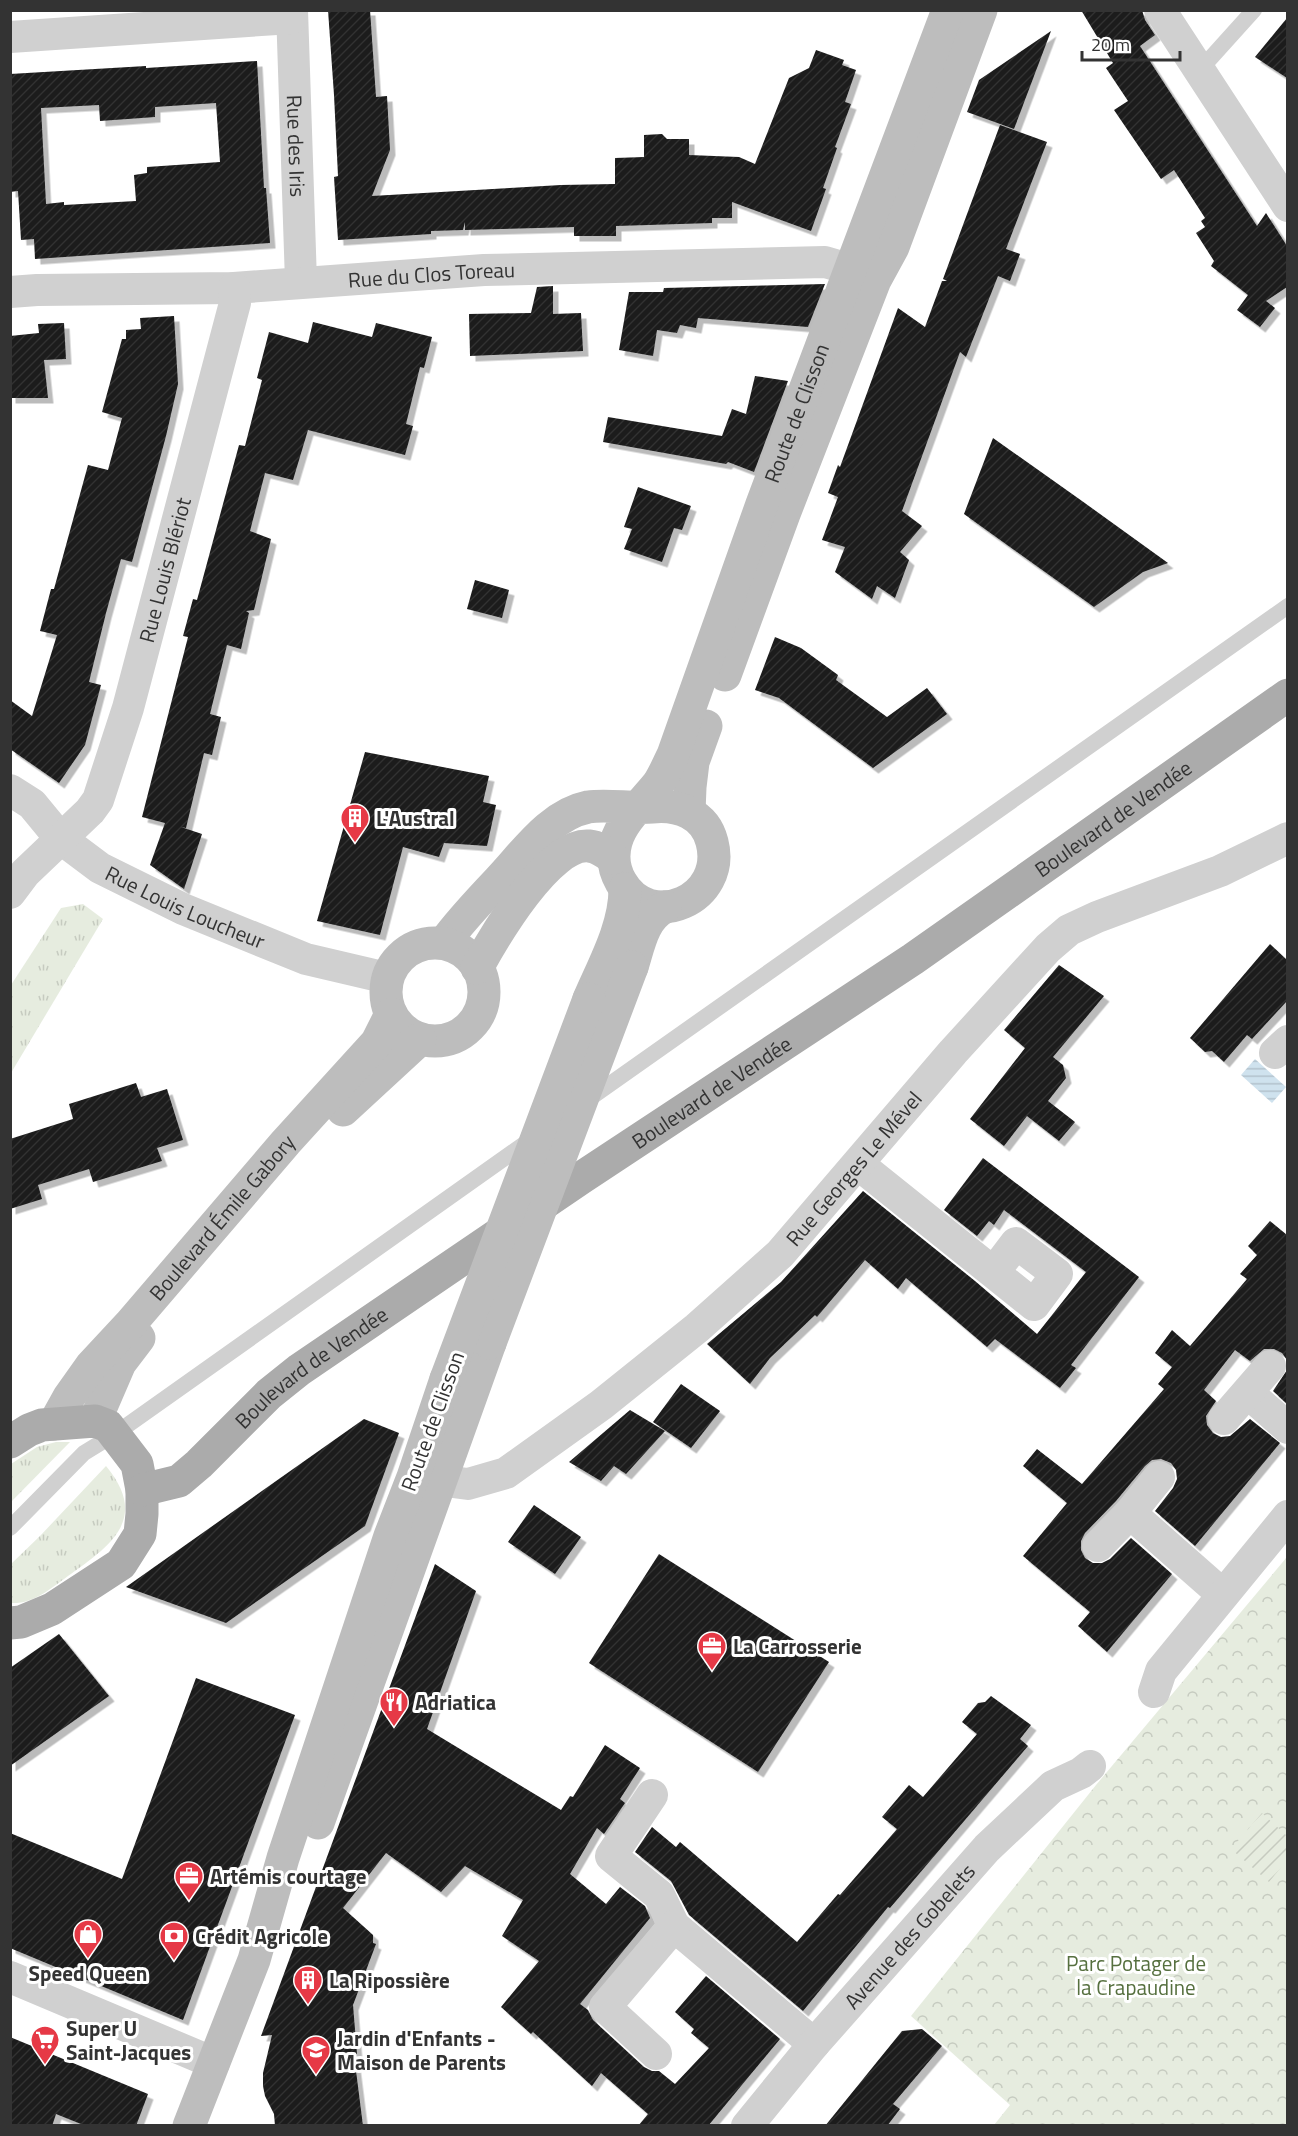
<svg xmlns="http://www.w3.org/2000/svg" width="1298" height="2136" viewBox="0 0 1298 2136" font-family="'Titillium Web',sans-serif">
  <defs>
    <pattern id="grass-tufts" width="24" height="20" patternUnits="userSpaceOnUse" patternTransform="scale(1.5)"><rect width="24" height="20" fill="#e6ecdf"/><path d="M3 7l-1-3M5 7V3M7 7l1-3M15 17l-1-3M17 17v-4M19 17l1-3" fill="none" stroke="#c6cbc0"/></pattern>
    <pattern id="park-crowns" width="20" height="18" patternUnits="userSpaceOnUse" patternTransform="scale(1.5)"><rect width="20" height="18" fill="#e6ecdf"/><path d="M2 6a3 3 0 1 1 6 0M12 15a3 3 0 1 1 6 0" fill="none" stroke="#c6cbc0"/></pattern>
    <pattern id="garden-furrows" width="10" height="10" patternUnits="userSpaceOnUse" patternTransform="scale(1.5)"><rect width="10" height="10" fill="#e6ecdf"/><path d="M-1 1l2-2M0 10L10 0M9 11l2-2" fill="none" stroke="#c6cbc0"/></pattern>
    <pattern id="water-rules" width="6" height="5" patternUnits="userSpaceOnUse" patternTransform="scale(1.5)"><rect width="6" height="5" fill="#cfe2ee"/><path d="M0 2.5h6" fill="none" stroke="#b2c2cd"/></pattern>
    <pattern id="building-hatch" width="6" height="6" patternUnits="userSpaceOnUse" patternTransform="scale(1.5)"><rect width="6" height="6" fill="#1a1a1a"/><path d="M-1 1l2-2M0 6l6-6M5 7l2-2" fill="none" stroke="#333"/></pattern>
    <filter id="shadow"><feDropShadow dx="5.5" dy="5.5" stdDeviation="0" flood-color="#0004"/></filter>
  </defs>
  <rect width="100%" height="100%" fill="#fff"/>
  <g fill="url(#grass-tufts)">
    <path d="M83 904 103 919 11 1073V985L61 908Z"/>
    <path d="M56 1442H70L11 1502V1464L37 1447Z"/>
    <path d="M106 1466C150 1519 110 1546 68 1576 50 1589 34 1604 11 1603V1564L40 1536Z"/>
  </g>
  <path fill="url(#park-crowns)" d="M1287 1557V2125H994L1010 2105 911 2016 1096 1785Z"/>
  <path fill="url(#garden-furrows)" d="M1262 1813 1287 1836V1860L1269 1882 1231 1849Z"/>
  <path fill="url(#water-rules)" d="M1255 1059 1286 1087 1272 1103 1241 1075Z"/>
  <g fill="url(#building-hatch)" fill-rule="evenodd" filter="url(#shadow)">
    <path d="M328 10H370L376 97 387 96 390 150 372 196 561 185 615 184V158L644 157V135L662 134 667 139H689V155L739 157 755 164 789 78 809 68 816 50 844 60 842 65 856 70 845 102 851 104 835 147 837 148 823 188 826 189 811 231 732 202V218H712V223L616 226V236H574V227L465 230V222L463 230 431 231V234L338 240 334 177 338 176 334 95Z"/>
    <path d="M1081 10H1142L1145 20 1155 35 1140 46 1257 226 1266 213 1287 246V287L1266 301 1275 308 1260 327 1237 310 1248 295 1211 266 1214 261 1196 233 1205 227 1201 221 1205 218 1174 170 1161 179 1114 110 1128 101 1106 68 1113 63Z"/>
    <path d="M1287 18V78L1255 57Z"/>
    <path d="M1051 31 1014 129 967 112 979 80Z"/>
    <path d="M257 61 264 188H266L270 243 35 259 34 239 21 240 18 191 10 192V74L146 66V68ZM216 103 220 162 147 167V173L134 175 136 201 64 205V202L46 204 41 108 99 105 100 121 155 117V107Z"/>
    <path d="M1000 125 1047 142 1006 249 1020 254 1010 281 998 276 966 357 960 352 902 511 922 526 900 552 909 560 895 598 877 586 872 599 835 572 845 547 822 540 838 497 828 493 838 465 840 467 898 308 925 327 942 281H947L943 279Z"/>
    <path d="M825 284 808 327 698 318 696 328 680 325 677 333 657 330 653 356 619 350 629 292H663L664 288Z"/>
    <path d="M553 286V314L581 313 583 351 470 356 469 314 531 313 537 287Z"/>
    <path d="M174 316 178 384 166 436 132 562 121 559 106 613 89 682 101 685 85 745 59 783 10 749V700L32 716 57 635 40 631 51 589H54L88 465 108 470 122 418 102 412 122 339H126V330L141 329 140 318Z"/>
    <path d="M313 322 372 337 376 323 432 337 424 368 420 367 406 424 413 426 405 455 308 430 293 480 265 473 250 531 271 539 254 610 246 611 249 613 241 649 227 645 210 714 221 717 216 738 212 755 204 753 186 828 181 827 202 834 184 889 150 865 165 823 142 817 188 637 183 636 193 599 197 600 239 445 245 446 262 380 257 378 269 332 308 343Z"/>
    <path d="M64 323 66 359 44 360 48 398H10V336L39 333 38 324Z"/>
    <path d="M755 376 788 381 754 472 728 462 726 464 603 442 608 417 722 436 732 409 746 414Z"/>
    <path d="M993 438 1082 501 1168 563 1143 572 1094 607 964 514Z"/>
    <path d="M638 487 691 506 682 530 674 528 662 562 624 549 632 529 624 527Z"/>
    <path d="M475 580 509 590 502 618 467 609Z"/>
    <path d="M775 637 801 648 838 675 836 680 887 717 927 688 947 714 873 768 779 698 755 690Z"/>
    <path d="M365 752 489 776 483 802 496 805 487 846 444 843 439 857 403 847 380 935 317 921Z"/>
    <path d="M1270 944 1287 960V1001L1252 1039 1247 1035 1224 1062 1212 1051 1205 1052 1190 1038Z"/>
    <path d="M1059 965 1104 996 1053 1057 1063 1065 1066 1078 1048 1101 1075 1122 1059 1141 1027 1116 1004 1146 970 1119 1025 1048 1004 1030Z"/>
    <path d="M136 1083 141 1097 167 1089 183 1140 157 1148 162 1161 93 1182 89 1169 38 1185 42 1199 10 1209V1139L73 1119 69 1104Z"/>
    <path d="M983 1158 1139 1277 1071 1365 1076 1368 1060 1388 995 1339 987 1347 906 1278 898 1289 865 1260 817 1317 815 1315 770 1358 750 1384 707 1344 781 1282 863 1191 975 1281 1037 1334 1086 1272 1004 1210 994 1225 989 1221 977 1236 944 1210Z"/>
    <path d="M1270 1221 1287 1235V1366V1360L1282 1353 1274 1349H1264L1250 1361 1235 1350 1204 1390 1216 1401 1206 1416 1207 1425 1213 1433 1221 1437 1230 1436 1250 1419 1280 1443 1195 1546 1155 1511 1173 1488 1177 1479 1176 1470 1171 1463 1161 1459 1152 1460 1145 1466 1116 1501 1085 1533 1081 1541V1550L1085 1558 1093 1563H1102L1110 1559 1131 1538 1172 1574 1107 1652 1078 1626 1090 1612 1023 1556 1067 1503 1023 1466 1037 1449 1082 1484 1164 1389 1158 1384 1172 1367 1155 1353 1172 1330 1190 1346 1247 1279 1240 1274 1257 1255 1248 1246Z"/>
    <path d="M1287 1370V1404L1273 1391Z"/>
    <path d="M681 1384 720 1411 691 1448 653 1422Z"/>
    <path d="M630 1410 665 1431 626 1474 614 1466 601 1481 569 1462Z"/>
    <path d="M364 1419 399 1433 365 1526 226 1623 126 1587Z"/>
    <path d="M534 1505 581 1537 555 1574 508 1542Z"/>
    <path d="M659 1554 829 1662 758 1772 589 1663Z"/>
    <path d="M435 1564 476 1591 427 1729 561 1810 570 1796 573 1797 605 1745 640 1768 620 1799 625 1803 604 1834 597 1828 570 1874 606 1904 620 1887 645 1906 650 1918 580 2004 588 2010 593 2020 644 2067 652 2071H659L675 2084 709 2048 691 2033 694 2029 675 2012 706 1976 780 2039 708 2126H638L648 2114 601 2073 592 2086 533 2032 531 2034 501 2007 539 1961 502 1936 523 1900 465 1866 441 1892 386 1853 343 1908 373 1935V1943L376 1944 353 2005 357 2054 354 2055 363 2126H275L274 2114 265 2096 263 2086V2073L272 2035 261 2036Z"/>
    <path d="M59 1634 109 1696 10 1766V1668Z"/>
    <path d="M196 1678 295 1715 183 2020 10 1948V1833L122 1879Z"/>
    <path d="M991 1696 1031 1725 1020 1739 1028 1746 890 1908 888 1907 803 2011 689 1915 671 1881 635 1852 652 1827 676 1847 680 1842 797 1942 838 1894 840 1895 897 1829 882 1817 909 1785 923 1797 977 1734 962 1722 978 1703 985 1702Z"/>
    <path d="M922 2029 942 2046 893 2104 900 2109 887 2126H825L902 2031Z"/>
    <path d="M10 2037 148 2094 136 2126H86L56 2114 52 2126H10Z"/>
  </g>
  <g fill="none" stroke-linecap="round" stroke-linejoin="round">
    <g stroke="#d0d0d0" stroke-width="16">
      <path d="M1199 71 1254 10"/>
      <path d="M586 1101 1288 606"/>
      <path d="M10 1528 84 1453 115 1434 530 1140"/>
    </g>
    <g stroke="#d0d0d0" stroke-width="32">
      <path id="s1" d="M292 10 301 282"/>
      <path d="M1160 10 1288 206"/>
      <path d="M10 37 292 18"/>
      <path id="s2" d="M10 292 37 290 234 288 484 270 825 262 849 269"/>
      <path id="s3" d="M10 790 32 804 60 838 100 868 183 909 306 959 387 978"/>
      <path id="s4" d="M10 893 25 873 90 811 98 800 128 708 231 318 235 303 234 288"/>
      <path d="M1275 1053 1288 1041"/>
      <path d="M858 1164 1034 1305 1057 1274 1016 1243 994 1272"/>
      <path d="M1248 1393 1288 1428"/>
      <path d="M1224 1419 1270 1366"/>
      <path id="s5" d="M414 1477 468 1484 506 1473 601 1405 697 1328 780 1254 953 1052 1048 948 1069 930 1097 917 1220 871 1288 838"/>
      <path d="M1130 1513 1222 1594"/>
      <path d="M1098 1546 1130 1513 1159 1477"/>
      <path d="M1154 1692 1161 1671 1288 1516"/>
      <path d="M652 1795 611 1856 659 1895 674 1926 814 2044"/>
      <path d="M10 1977 214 2063"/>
      <path d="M656 2054 605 2007 674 1926"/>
      <path id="s6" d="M747 2126 814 2044 987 1848 1053 1786 1081 1773 1090 1766"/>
    </g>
    <g stroke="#bdbdbd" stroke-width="33">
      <path d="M725 675 784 514 875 280 893 247 981 10"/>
      <path d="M689 812 690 787 693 762 706 726"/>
      <path id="s7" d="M444 943C460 921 479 901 498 881 524 854 549 815 588 807 609 804 631 809 652 807 678 804 705 814 712 842 727 899 650 933 621 882 614 870 612 856 616 842 622 820 644 802 658 784 664 775 668 765 673 755L762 504 948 10"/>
      <circle cx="435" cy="992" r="49"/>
      <path d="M632 967C639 945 643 918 665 907"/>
      <path d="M477 968C494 937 549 842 589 846 599 847 606 853 613 858"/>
      <path d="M589 999C604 964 625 927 625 889"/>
      <path d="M343 1110 420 1039"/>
      <path d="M95 1421 120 1363 139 1338"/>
      <path id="s8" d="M54 1424 69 1397 91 1366 131 1323 286 1142 377 1042 391 1014"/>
      <path d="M318 1823 490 1343"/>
      <path d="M189 2126 254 1960 283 1858 390 1536 413 1477 446 1379"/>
    </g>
    <g stroke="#ababab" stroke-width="33">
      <path d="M10 1442 29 1430 42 1425 95 1421 108 1426 137 1464 142 1490V1514L140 1534 121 1564 52 1609 21 1622 10 1623"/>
      <path id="s9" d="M142 1490 179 1481 199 1464 269 1394 299 1370 581 1178 913 959 1288 695"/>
    </g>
    <g stroke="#bdbdbd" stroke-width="33">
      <path d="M490 1343 632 967"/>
      <path d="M446 1379 589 999"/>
    </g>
  </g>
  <defs>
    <g id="building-pin" transform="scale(1.5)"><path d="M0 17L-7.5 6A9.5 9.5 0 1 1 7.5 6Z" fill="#e63946" stroke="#fff"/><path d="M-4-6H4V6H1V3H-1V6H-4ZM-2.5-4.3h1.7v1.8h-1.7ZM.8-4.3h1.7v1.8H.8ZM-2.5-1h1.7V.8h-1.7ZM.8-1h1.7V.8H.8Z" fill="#fff"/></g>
    <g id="office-pin" transform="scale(1.5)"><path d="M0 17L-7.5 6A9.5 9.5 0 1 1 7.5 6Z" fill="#e63946" stroke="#fff"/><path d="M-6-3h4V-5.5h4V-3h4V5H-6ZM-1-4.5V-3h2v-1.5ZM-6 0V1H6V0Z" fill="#fff"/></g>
    <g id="restaurant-pin" transform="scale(1.5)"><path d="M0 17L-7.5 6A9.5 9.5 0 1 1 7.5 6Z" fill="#e63946" stroke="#fff"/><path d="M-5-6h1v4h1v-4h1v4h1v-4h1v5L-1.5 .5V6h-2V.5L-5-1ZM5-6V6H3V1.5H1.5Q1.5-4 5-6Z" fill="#fff"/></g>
    <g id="shop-pin" transform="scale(1.5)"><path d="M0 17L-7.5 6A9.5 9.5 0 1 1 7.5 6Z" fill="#e63946" stroke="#fff"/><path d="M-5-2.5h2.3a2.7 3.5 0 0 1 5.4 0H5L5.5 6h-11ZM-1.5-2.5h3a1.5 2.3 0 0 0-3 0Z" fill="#fff"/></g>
    <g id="bank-pin" transform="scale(1.5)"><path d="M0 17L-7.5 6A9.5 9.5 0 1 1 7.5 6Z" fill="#e63946" stroke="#fff"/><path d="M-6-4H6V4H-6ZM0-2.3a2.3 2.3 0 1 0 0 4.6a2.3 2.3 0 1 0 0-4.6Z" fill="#fff"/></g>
    <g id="supermarket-pin" transform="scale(1.5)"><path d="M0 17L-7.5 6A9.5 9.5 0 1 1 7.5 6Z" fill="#e63946" stroke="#fff"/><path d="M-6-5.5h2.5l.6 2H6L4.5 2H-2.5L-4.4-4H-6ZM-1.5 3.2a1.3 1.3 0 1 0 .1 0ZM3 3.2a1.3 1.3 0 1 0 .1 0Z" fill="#fff"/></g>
    <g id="school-pin" transform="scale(1.5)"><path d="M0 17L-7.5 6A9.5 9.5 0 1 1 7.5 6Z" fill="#e63946" stroke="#fff"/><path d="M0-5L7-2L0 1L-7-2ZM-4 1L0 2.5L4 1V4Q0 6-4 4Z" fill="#fff"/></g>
  </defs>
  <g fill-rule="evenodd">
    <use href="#building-pin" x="355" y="818"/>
    <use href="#office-pin" x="712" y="1646"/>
    <use href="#restaurant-pin" x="394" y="1702"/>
    <use href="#office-pin" x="189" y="1876"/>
    <use href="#shop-pin" x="88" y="1934"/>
    <use href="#bank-pin" x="174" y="1936"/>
    <use href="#building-pin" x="308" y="1980"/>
    <use href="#supermarket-pin" x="45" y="2040"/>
    <use href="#school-pin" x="316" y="2050"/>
  </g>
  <g text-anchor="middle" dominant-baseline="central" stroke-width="6" stroke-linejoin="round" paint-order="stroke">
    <g font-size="21" fill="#333" stroke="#fff">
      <text stroke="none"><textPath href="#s1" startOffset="136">Rue des Iris</textPath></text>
      <text stroke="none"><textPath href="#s2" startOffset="422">Rue du Clos Toreau</textPath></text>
      <text stroke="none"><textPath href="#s7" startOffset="996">Route de Clisson</textPath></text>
      <text stroke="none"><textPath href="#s4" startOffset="368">Rue Louis Blériot</textPath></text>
      <text stroke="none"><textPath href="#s9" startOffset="1185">Boulevard de Vendée</textPath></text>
      <text stroke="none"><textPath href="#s3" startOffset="214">Rue Louis Loucheur</textPath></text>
      <text stroke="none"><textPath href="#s9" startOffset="699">Boulevard de Vendée</textPath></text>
      <text stroke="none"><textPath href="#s5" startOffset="558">Rue Georges Le Mével</textPath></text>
      <text stroke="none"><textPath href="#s8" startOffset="267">Boulevard Émile Gabory</textPath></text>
      <text stroke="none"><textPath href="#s9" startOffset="213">Boulevard de Vendée</textPath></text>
      <text transform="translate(432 1421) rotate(-70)">Route de Clisson</text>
      <text stroke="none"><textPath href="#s6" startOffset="250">Avenue des Gobelets</textPath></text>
    </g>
    <g font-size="21" font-weight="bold" fill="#333" stroke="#fff" text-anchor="start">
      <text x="376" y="818">L'Austral</text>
      <text x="733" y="1646">La Carrosserie</text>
      <text x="415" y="1702">Adriatica</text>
      <text x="210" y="1876">Artémis courtage</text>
      <text x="195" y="1936">Crédit Agricole</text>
      <text x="88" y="1973" text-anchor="middle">Speed Queen</text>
      <text x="329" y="1980">La Ripossière</text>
      <text x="66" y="2028">Super U<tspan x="66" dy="24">Saint-Jacques</tspan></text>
      <text x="337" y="2038">Jardin d'Enfants -<tspan x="337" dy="24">Maison de Parents</tspan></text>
    </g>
    <g font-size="21" fill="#56703f" stroke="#fff">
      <text x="1136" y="1963">Parc Potager de<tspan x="1136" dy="24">la Crapaudine</tspan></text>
    </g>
  </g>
  <rect width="1298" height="2136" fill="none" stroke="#333333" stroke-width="24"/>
  <path d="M1082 51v9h98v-9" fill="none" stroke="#333333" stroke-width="3"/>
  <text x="1091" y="51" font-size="18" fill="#333333" stroke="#ffffff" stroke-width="4.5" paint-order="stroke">20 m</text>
</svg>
